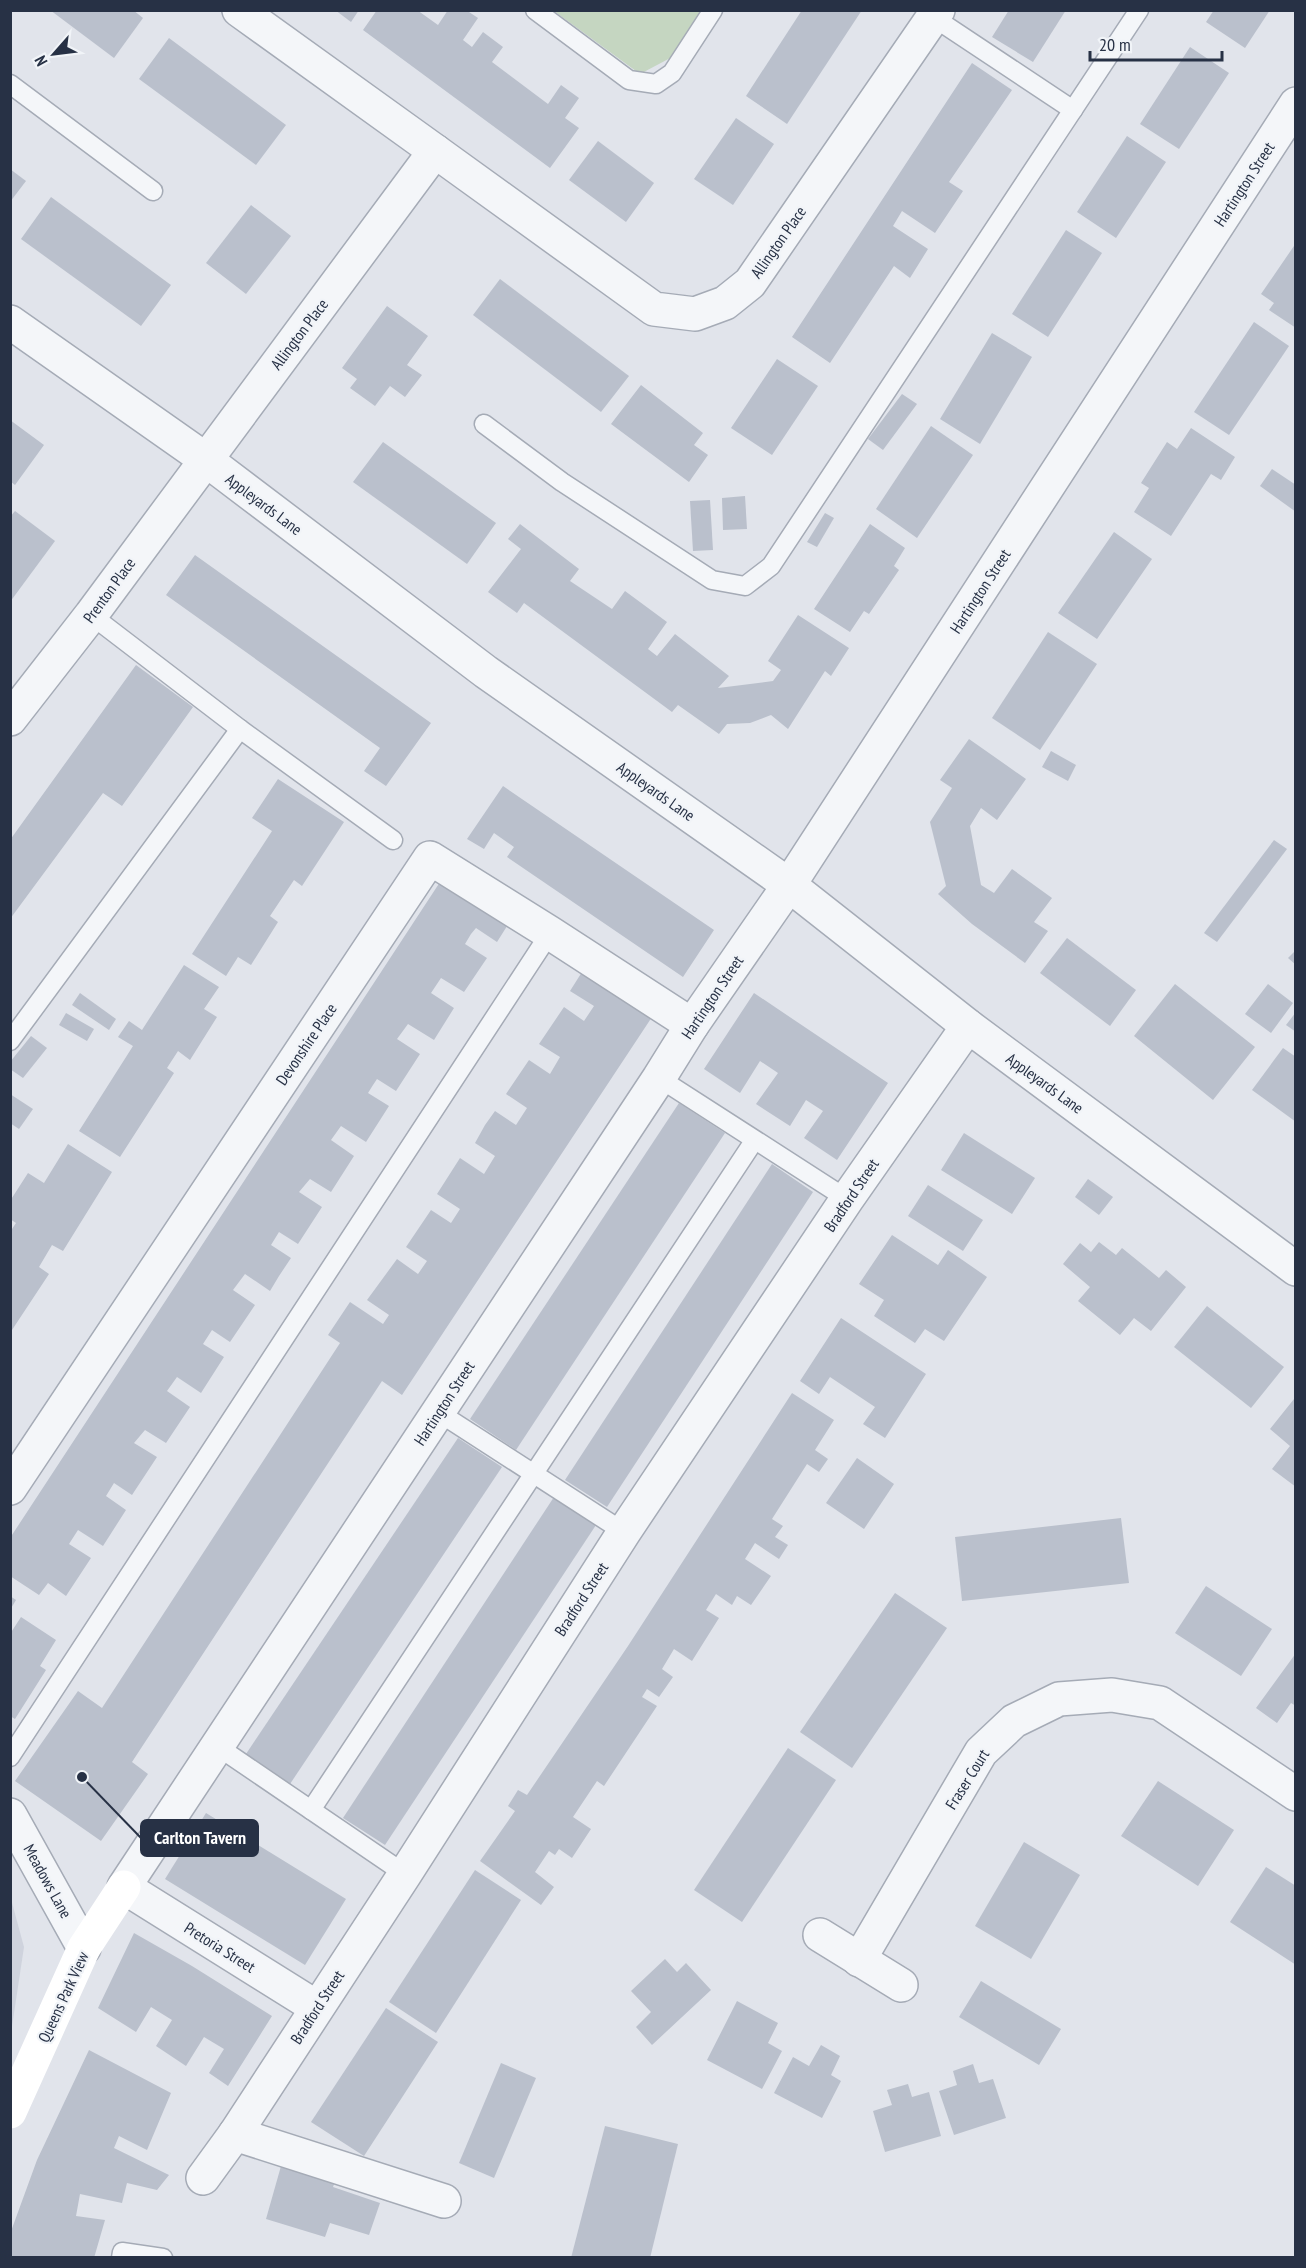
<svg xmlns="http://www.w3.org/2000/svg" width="1306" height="2268" viewBox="0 0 1306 2268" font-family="'PT Sans Narrow',sans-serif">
  <rect width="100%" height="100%" fill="#e1e4eb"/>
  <path fill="#cfd3dd" d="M11 1899 24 1947 11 2033Z"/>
  <path fill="#c5d6c1" d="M554 11H703L676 55 640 74Z"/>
  <g fill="#bac0cc">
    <path d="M50 10H133L143 18 114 58Z"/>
    <path d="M335 10H359L351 22Z"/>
    <path d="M377 10H417L438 25 448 10H466L478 18 463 40 472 47 483 32 503 47 492 62 548 104 561 85 579 98 565 118 579 128 550 168 363 30Z"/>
    <path d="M802 10H862L787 124 746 96Z"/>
    <path d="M1009 10H1066L1033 62 992 37Z"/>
    <path d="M1214 10H1270L1245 48 1206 22Z"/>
    <path d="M169 38 286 125 256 165 139 79Z"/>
    <path d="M1190 47 1229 73 1179 149 1140 124Z"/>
    <path d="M972 63 1012 90 949 182 963 191 935 233 902 211 893 226 928 249 910 278 894 266 830 363 792 337Z"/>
    <path d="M736 118 774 144 733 205 694 179Z"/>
    <path d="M1127 136 1166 162 1116 238 1077 212Z"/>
    <path d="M598 141 654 183 626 222 569 180Z"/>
    <path d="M10 169 26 181 10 202Z"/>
    <path d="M51 197 171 285 141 326 21 239Z"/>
    <path d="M251 205 291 236 246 294 206 263Z"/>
    <path d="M1066 230 1102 253 1048 337 1012 314Z"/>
    <path d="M1296 243V328L1269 310 1274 303 1261 294Z"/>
    <path d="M500 279 629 376 601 412 473 315Z"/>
    <path d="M387 306 428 336 407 365 422 375 405 397 390 386 375 406 350 388 357 379 342 368Z"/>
    <path d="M1254 322 1289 346 1229 435 1194 412Z"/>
    <path d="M992 333 1032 357 980 444 940 419Z"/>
    <path d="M777 359 818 386 772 455 731 428Z"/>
    <path d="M641 385 703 433 694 445 708 455 689 482 611 424Z"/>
    <path d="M902 394 917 404 883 450 868 439Z"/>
    <path d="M10 420 44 445 15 485 10 481Z"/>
    <path d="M931 426 973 455 917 538 876 509Z"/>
    <path d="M1191 428 1235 457 1221 480 1211 474 1171 536 1134 512 1149 488 1141 483 1167 442 1177 449Z"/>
    <path d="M383 442 496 523 467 564 353 482Z"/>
    <path d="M1272 469 1296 485V512L1260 486Z"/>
    <path d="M745 496 747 529 723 530 722 498Z"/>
    <path d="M710 500 713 550 693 551 690 501Z"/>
    <path d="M15 511 55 541 10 602V517Z"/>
    <path d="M825 513 834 518 817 547 807 542Z"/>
    <path d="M520 524 579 569 570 581 612 609 625 591 667 622 648 649 657 656 675 634 729 676 718 688 773 681 781 670 768 661 798 615 849 648 831 676 825 671 788 729 771 715 750 723 727 724 719 734 678 705 672 712 524 603 517 613 488 592 521 549 508 539Z"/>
    <path d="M870 524 905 548 894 566 899 570 869 614 864 611 850 632 814 609Z"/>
    <path d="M1114 532 1152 559 1097 639 1058 613Z"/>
    <path d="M195 555 431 723 386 786 364 771 380 748 166 595Z"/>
    <path d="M1048 632 1097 664 1040 750 992 718Z"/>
    <path d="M136 665 193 707 122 806 103 793 10 919V840Z"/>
    <path d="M969 739 1026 779 997 820 981 808 970 826 981 885 994 893 1012 869 1052 898 1034 922 1048 931 1025 963 972 924 938 894 946 886 930 822 952 788 940 780Z"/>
    <path d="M1051 751 1076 765 1068 781 1042 767Z"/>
    <path d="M278 779 344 822 302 886 294 880 270 916 278 922 251 965 238 957 226 976 192 954 272 831 252 818Z"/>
    <path d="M503 786 714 930 683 977 507 857 514 847 494 833 484 849 467 839Z"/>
    <path d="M1274 840 1287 849 1217 942 1204 933Z"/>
    <path d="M442 879 509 923 497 942 476 928 471 934 465 944 487 958 464 992 441 978 431 993 454 1008 434 1040 408 1024 397 1039 420 1054 396 1091 377 1079 373 1085 368 1093 389 1106 366 1142 341 1126 331 1140 354 1156 331 1192 310 1179 299 1192 322 1207 298 1244 279 1232 271 1245 291 1258 279 1276 270 1291 245 1274 233 1290 255 1305 230 1342 212 1330 203 1344 224 1357 201 1393 177 1377 167 1391 190 1407 166 1443 145 1430 134 1443 157 1457 132 1495 114 1483 106 1496 126 1510 103 1546 78 1530 69 1544 91 1558 66 1596 48 1583 39 1595 10 1576V1538Z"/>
    <path d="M1067 938 1136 990 1110 1026 1040 973Z"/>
    <path d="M1296 950V965L1288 958Z"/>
    <path d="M184 965 219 987 204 1009 217 1017 190 1060 178 1051 167 1068 174 1073 120 1157 79 1131 133 1046 118 1037 129 1021 142 1030Z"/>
    <path d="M582 972 652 1017 402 1395 382 1381 132 1762 148 1774 101 1841 15 1781 78 1691 102 1708 340 1343 328 1335 350 1302 383 1324 389 1315 367 1300 397 1259 418 1274 427 1261 406 1247 431 1210 451 1223 460 1209 437 1194 460 1158 484 1174 495 1156 475 1143 485 1125 495 1111 516 1125 527 1108 506 1094 529 1060 550 1074 560 1057 539 1044 564 1007 584 1021 594 1006 570 991Z"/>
    <path d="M1175 984 1255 1047 1213 1100 1134 1036Z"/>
    <path d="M1268 984 1293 1003 1271 1033 1245 1014Z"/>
    <path d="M80 993 116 1019 109 1030 72 1005Z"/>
    <path d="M754 993 888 1083 837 1160 804 1138 823 1111 806 1100 790 1126 756 1104 778 1073 760 1061 740 1093 704 1069Z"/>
    <path d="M1296 1012V1032L1286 1025Z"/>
    <path d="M66 1013 94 1029 87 1041 59 1025Z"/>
    <path d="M31 1036 47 1048 23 1078 10 1069V1062Z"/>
    <path d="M1283 1048 1296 1057V1122L1252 1090Z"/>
    <path d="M10 1094 33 1109 19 1129 10 1123Z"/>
    <path d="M679 1103 725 1133 516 1450 470 1419Z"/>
    <path d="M964 1133 1035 1178 1012 1214 941 1170Z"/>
    <path d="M68 1144 112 1172 63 1251 52 1245 39 1267 49 1274 10 1333V1232L16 1223 10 1219V1201L28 1173 44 1183Z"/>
    <path d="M772 1164 813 1192 607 1507 565 1480Z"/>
    <path d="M1088 1179 1113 1197 1099 1215 1075 1197Z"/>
    <path d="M928 1185 983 1220 963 1251 908 1216Z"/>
    <path d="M892 1235 938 1265 948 1250 987 1277 944 1341 925 1329 915 1343 874 1316 884 1300 859 1284Z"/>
    <path d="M1099 1242 1116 1255 1122 1248 1159 1278 1166 1270 1186 1287 1151 1331 1134 1318 1120 1335 1078 1301 1090 1287 1063 1264 1080 1243 1091 1252Z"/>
    <path d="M1207 1306 1284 1367 1251 1408 1174 1347Z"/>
    <path d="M841 1318 926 1374 885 1438 863 1424 875 1407 830 1377 819 1394 800 1381Z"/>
    <path d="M792 1393 834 1420 815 1450 828 1459 819 1472 807 1464 772 1519 783 1526 775 1537 788 1545 779 1559 755 1543 745 1559 771 1576 751 1605 737 1596 732 1605 716 1594 706 1610 719 1618 692 1661 674 1649 662 1669 673 1677 659 1697 647 1689 642 1697 657 1706 604 1786 597 1781 573 1817 591 1829 572 1858 559 1849 555 1855 549 1851 535 1872 554 1887 541 1905 480 1861 515 1811 508 1806 518 1790 527 1795 628 1646Z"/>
    <path d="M1294 1399 1296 1400V1487L1272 1469 1290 1446 1270 1429Z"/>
    <path d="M458 1438 502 1467 290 1784 246 1754Z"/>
    <path d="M857 1458 894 1484 864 1529 826 1503Z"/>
    <path d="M554 1497 596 1525 385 1845 343 1818Z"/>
    <path d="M1121 1518 1129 1583 962 1601 955 1537Z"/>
    <path d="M1206 1586 1272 1629 1241 1676 1175 1633Z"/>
    <path d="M895 1593 947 1628 852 1768 800 1732Z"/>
    <path d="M10 1596 16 1600 10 1610Z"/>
    <path d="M21 1617 56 1640 40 1666 46 1670 15 1719 10 1716V1634Z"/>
    <path d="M1296 1653V1706L1291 1703 1277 1723 1256 1708Z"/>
    <path d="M788 1748 836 1780 742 1922 694 1890Z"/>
    <path d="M1158 1781 1234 1830 1198 1886 1121 1836Z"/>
    <path d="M206 1813 346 1899 305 1965 165 1879Z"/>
    <path d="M1024 1842 1080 1875 1031 1959 975 1926Z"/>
    <path d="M1266 1867 1296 1886V1965L1230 1922Z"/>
    <path d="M475 1870 521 1900 436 2033 389 2002Z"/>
    <path d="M134 1933 192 1966 272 2016 228 2086 209 2073 224 2049 204 2037 186 2066 156 2046 172 2020 151 2007 136 2032 98 2008Z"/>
    <path d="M665 1959 677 1972 686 1963 711 1990 652 2045 636 2027 651 2012 631 1991Z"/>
    <path d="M981 1981 1061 2029 1039 2065 959 2017Z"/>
    <path d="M737 2001 778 2023 768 2043 782 2051 762 2089 707 2060Z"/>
    <path d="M386 2008 438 2042 364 2156 311 2122Z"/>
    <path d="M821 2045 840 2056 831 2075 841 2081 822 2118 774 2093 793 2057 809 2066Z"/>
    <path d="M89 2050 171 2093 147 2150 119 2136 114 2148 169 2175 157 2190 127 2183 122 2203 80 2194 76 2216 105 2220 94 2258H10V2234L37 2160Z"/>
    <path d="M501 2063 536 2078 494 2178 459 2163Z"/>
    <path d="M973 2064 979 2083 993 2079 1006 2118 954 2135 939 2091 957 2085 953 2071Z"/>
    <path d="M908 2084 912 2097 929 2092 941 2136 885 2152 873 2111 892 2105 887 2090Z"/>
    <path d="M605 2126 678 2144 650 2258H571Z"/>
    <path d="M283 2159 337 2176 333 2187 380 2203 369 2235 330 2223 325 2237 266 2219Z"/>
  </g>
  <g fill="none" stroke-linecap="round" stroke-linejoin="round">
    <g stroke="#a5abb6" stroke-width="21">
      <g id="lane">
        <path d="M535 10 629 80 656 84 672 73 713 10"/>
        <path d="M927 13 1073 110"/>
        <path d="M10 84 153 191"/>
        <path d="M484 424 562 482 712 580 745 586 771 566 1139 10"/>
        <path d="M91 615 240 729"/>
        <path d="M10 1041 240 729 393 840"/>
        <path d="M659 1078 847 1199"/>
        <path d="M438 1412 624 1532"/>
        <path d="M217 1746 405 1874"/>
        <path d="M10 1757 550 933"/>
        <path d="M311 1810 754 1141"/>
        <path d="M121 2258 122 2252 163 2258"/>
      </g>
    </g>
    <g stroke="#a5abb6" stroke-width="36">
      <g id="street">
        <path d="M435 151 654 309 695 314 725 303 750 283 938 10"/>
        <path d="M10 322 205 459 486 672 789 885 968 1026 1296 1269"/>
        <path d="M10 719 91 615 435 151 239 10"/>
        <path d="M10 1488 430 858 550 933 692 1025"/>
        <path d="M10 1815 84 1948"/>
        <path d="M820 1935 901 1985"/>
        <path d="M859 1960 981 1752 1014 1721 1059 1699 1112 1695 1160 1703 1296 1794"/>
        <path d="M316 2007 124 1887 659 1078 692 1025 789 885 1296 104"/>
        <path d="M235 2134 444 2201"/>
        <path d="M203 2178 235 2134 405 1874 624 1532 847 1199 968 1026"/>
      </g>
    </g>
    <use href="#lane" stroke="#f4f6f9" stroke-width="18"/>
    <use href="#street" stroke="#f4f6f9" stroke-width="33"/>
    <path stroke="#fff" stroke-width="33" d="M10 2112 84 1948 124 1887"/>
  </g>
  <g text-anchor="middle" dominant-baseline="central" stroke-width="4.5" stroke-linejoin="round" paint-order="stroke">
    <g font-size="16" fill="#273145" stroke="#f1f4f8">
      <text transform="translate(1244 184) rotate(-57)">Hartington Street</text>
      <text transform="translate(778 242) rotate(-55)">Allington Place</text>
      <text transform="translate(299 334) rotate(-53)">Allington Place</text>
      <text transform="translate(264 504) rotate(37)">Appleyards Lane</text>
      <text transform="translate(109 590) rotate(-54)">Prenton Place</text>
      <text transform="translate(980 591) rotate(-57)">Hartington Street</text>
      <text transform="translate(656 791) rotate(35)">Appleyards Lane</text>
      <text transform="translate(712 997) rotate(-56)">Hartington Street</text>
      <text transform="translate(306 1044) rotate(-56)">Devonshire Place</text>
      <text transform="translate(1045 1083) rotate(36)">Appleyards Lane</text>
      <text transform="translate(851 1195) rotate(-56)">Bradford Street</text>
      <text transform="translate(444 1403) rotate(-57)">Hartington Street</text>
      <text transform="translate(581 1599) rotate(-57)">Bradford Street</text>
      <text transform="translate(967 1779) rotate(-58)">Fraser Court</text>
      <text transform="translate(48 1881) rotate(61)">Meadows Lane</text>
      <text transform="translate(220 1947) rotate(32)">Pretoria Street</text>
      <text transform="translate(63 1997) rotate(-65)">Queens Park View</text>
      <text transform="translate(317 2007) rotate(-57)">Bradford Street</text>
    </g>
  </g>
  <path fill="none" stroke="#273145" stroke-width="2" d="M82 1777L141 1838"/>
  <circle fill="#273145" stroke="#f1f4f8" stroke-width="2" cx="82" cy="1777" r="6"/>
  <rect fill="#273145" stroke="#273145" stroke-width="2" x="141" y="1820" width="117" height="36" rx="6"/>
  <g font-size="18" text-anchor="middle" font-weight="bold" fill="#fff">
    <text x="200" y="1844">Carlton Tavern</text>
  </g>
  <rect width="1306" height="2268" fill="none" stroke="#273145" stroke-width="24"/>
  <g transform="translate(54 54) rotate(242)" stroke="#f1f4f8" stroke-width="4.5" paint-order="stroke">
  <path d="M0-4.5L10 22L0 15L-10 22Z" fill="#273145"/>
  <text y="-9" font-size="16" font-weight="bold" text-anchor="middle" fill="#273145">N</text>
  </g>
  <path d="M1090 51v9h132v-9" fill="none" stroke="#273145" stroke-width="3"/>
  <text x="1099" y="51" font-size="18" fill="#273145" stroke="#f1f4f8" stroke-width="4.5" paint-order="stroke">20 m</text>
</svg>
